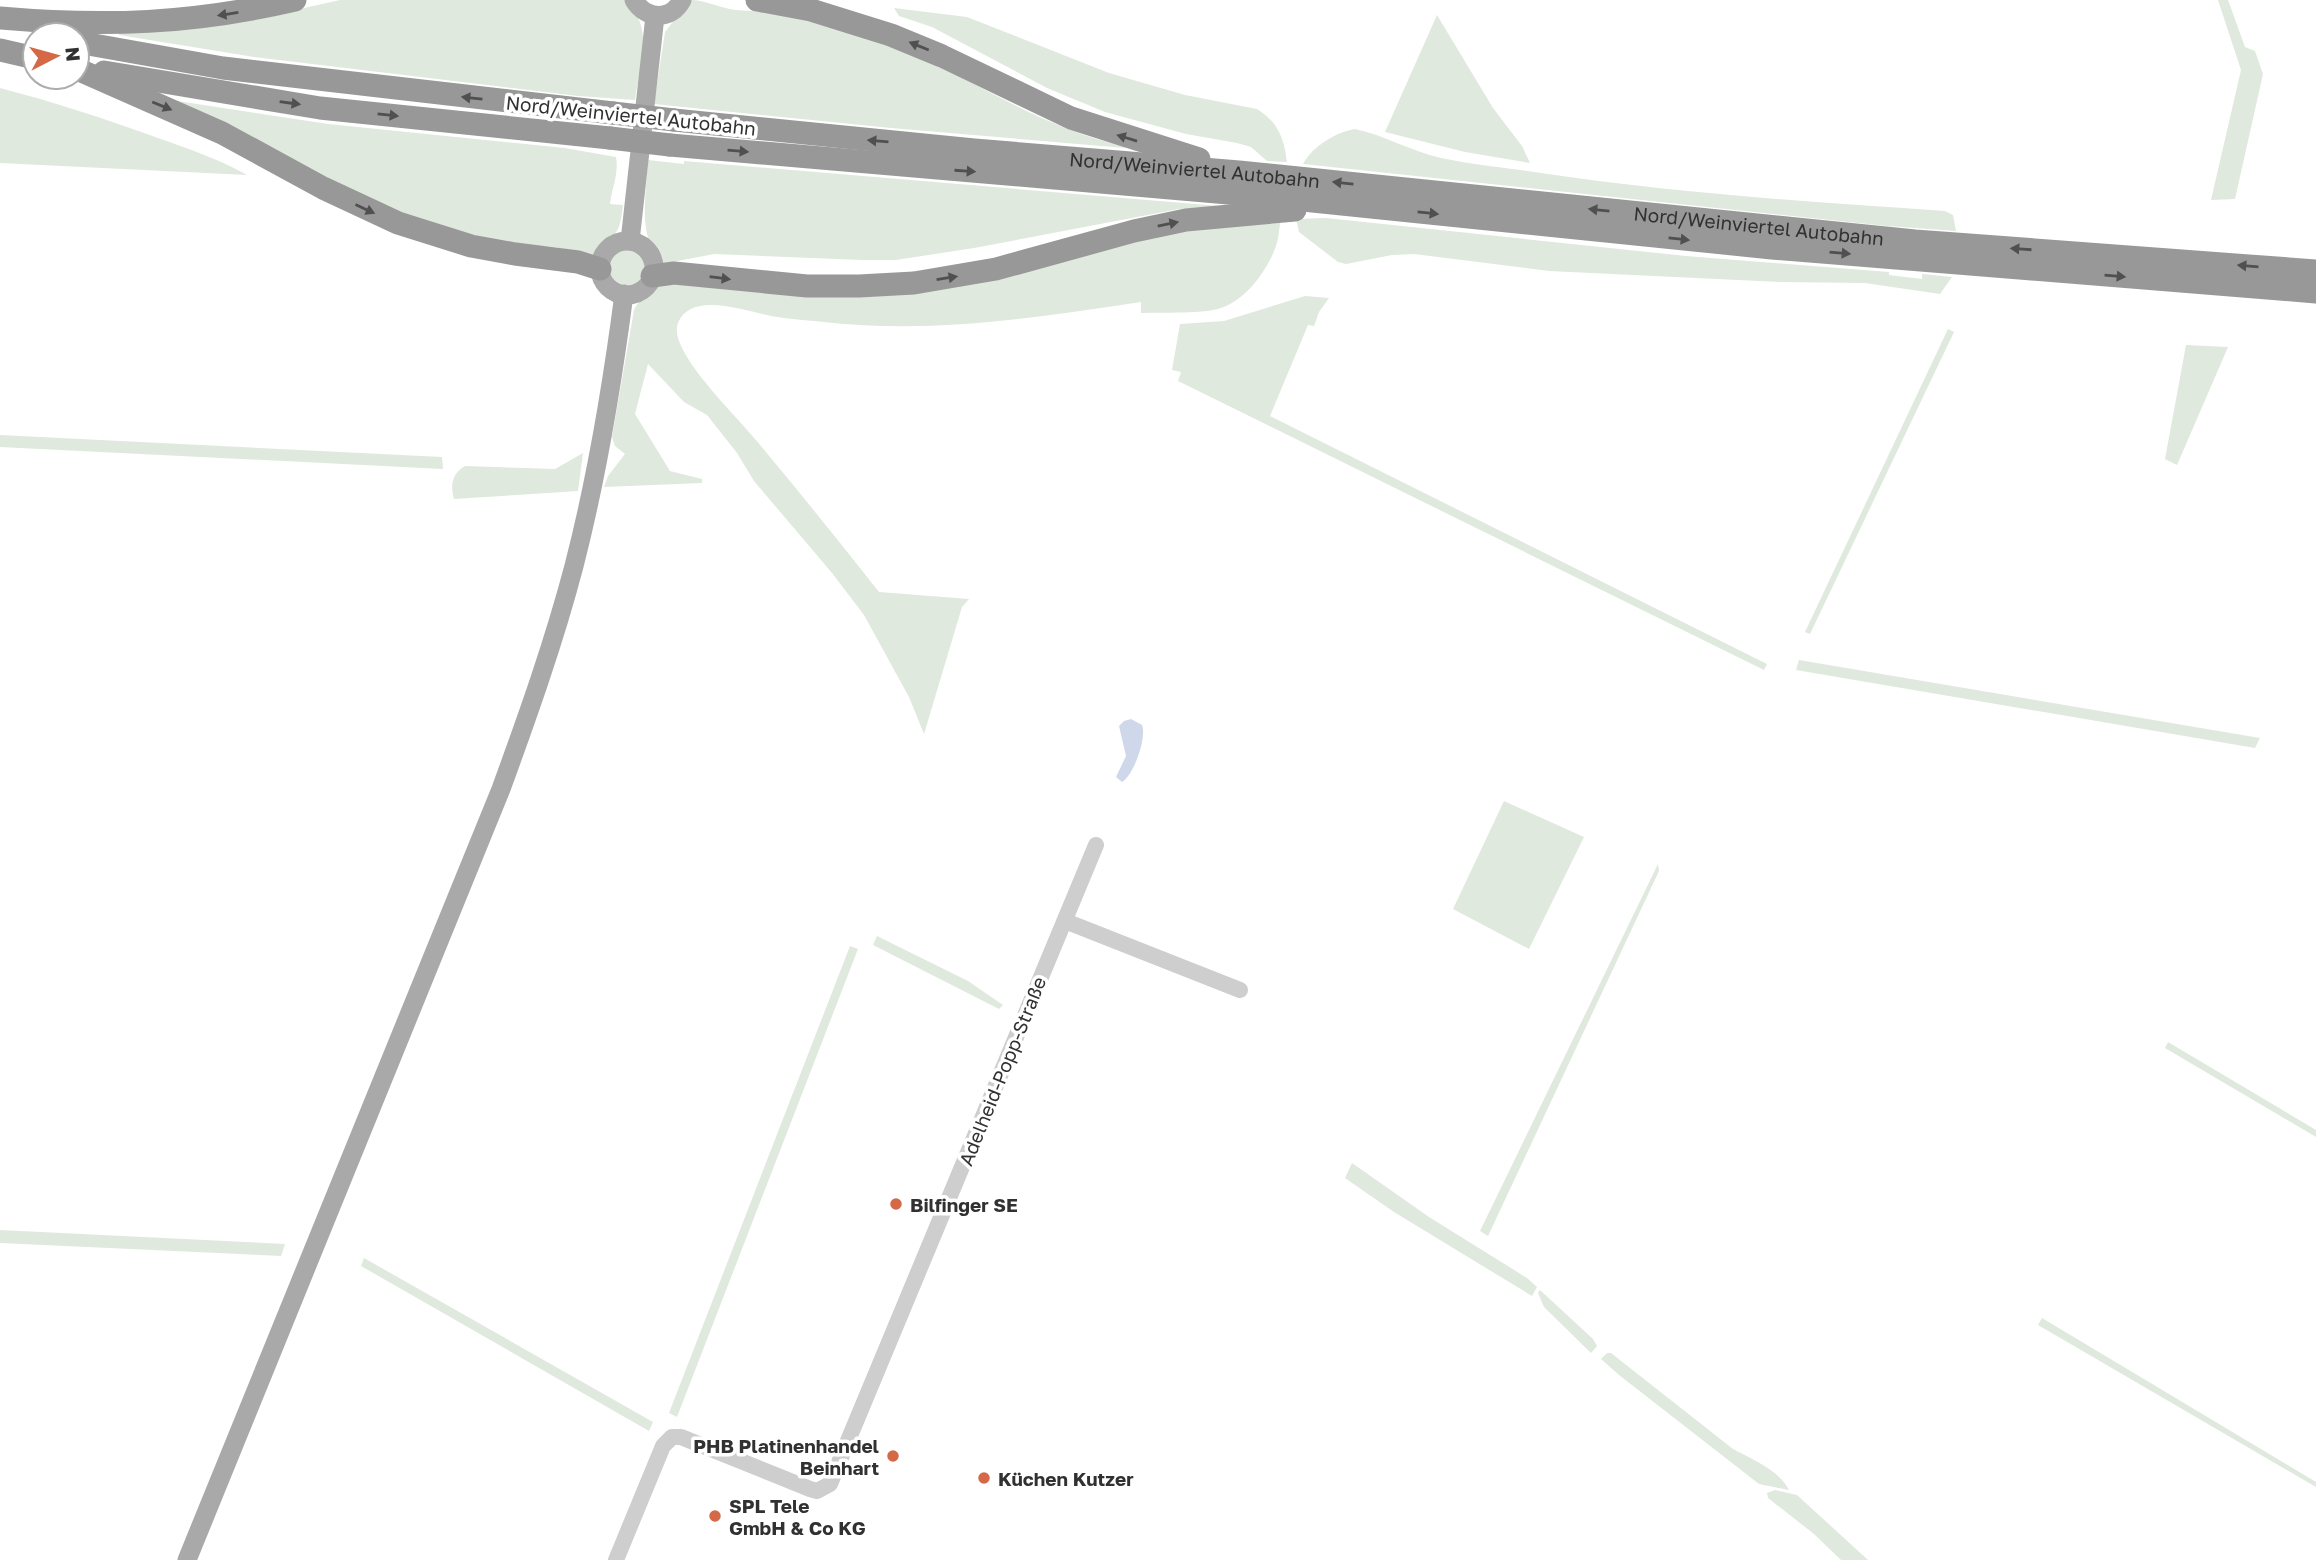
<svg xmlns="http://www.w3.org/2000/svg" width="2316" height="1560" viewBox="0 0 2316 1560" font-family="'Golos Text',sans-serif">
  <rect width="100%" height="100%" fill="#fff"/>
  <g fill="#e0e9de">
    <path d="M340 0H625C629 6 635 12 638 18 650 41 638 76 635 100L578 96 254 57 119 35V32L273 15Z"/>
    <path d="M690 0C706 0 719 8 736 10 748 11 761 11 773 13 822 18 885 41 930 62 993 92 1055 132 1125 146V148L891 128 654 104 665 32Z"/>
    <path d="M2218 0H2228L2245 47 2255 51 2263 74 2235 199 2211 200 2241 70Z"/>
    <path d="M894 8 967 17 1109 73 1185 95 1257 109C1278 122 1284 138 1287 162L1267 161 1251 147 1237 143 1186 134 1105 112 1047 88 932 27 899 16Z"/>
    <path d="M1437 15 1493 108 1522 146 1530 163 1465 152 1385 132Z"/>
    <path d="M0 88C54 102 106 119 158 138 189 149 219 159 247 175L0 163Z"/>
    <path d="M171 100 328 124 565 148 616 157C619 174 612 187 610 204L623 205C622 213 621 222 618 229 612 241 600 241 594 257L555 247 499 243 401 215Z"/>
    <path d="M1355 129C1384 135 1410 151 1441 158 1474 165 1508 168 1541 173 1675 193 1810 202 1945 211L1953 215 1956 231 1887 226 1303 164C1313 146 1336 132 1355 129Z"/>
    <path d="M648 160 684 164V161L1231 207 1179 209 974 248 896 260H862L714 254 662 264C660 252 650 246 647 234 642 210 647 184 648 160Z"/>
    <path d="M1326 218 1686 256 1889 272V275L1922 279V274L1952 277 1940 294 1865 283 1781 282 1549 271 1414 254 1392 255 1346 264 1338 262 1299 232 1296 219Z"/>
    <path d="M1281 219C1279 228 1279 237 1276 246 1267 272 1242 306 1213 310 1190 314 1164 312 1141 313V302C1033 318 933 334 824 322 806 320 788 319 771 316 747 312 692 290 678 323 675 331 678 340 682 348 697 378 733 413 755 439 797 489 838 540 879 592L969 599 962 607 924 734 909 697 864 615 832 573 754 481 737 453 707 415 684 402 648 364 635 414 670 471 702 479V483L604 487 608 476 625 454 615 446 612 437 634 310C639 299 656 285 668 282L797 293 1144 237Z"/>
    <circle cx="627" cy="267" r="18"/>
    <path d="M1305 296 1329 298 1319 312 1314 326 1308 325 1270 416 1767 664 1764 670 1178 381 1181 372 1172 370 1180 324 1224 321Z"/>
    <path d="M1948 329 1954 332 1810 634 1805 632Z"/>
    <path d="M2186 345 2228 347 2177 465 2165 459Z"/>
    <path d="M0 435 442 457 443 469 0 447Z"/>
    <path d="M583 453 578 491 454 499C450 486 452 473 465 466L555 469Z"/>
    <path d="M1799 660 2260 738 2255 748 1796 670Z"/>
    <path d="M1504 801 1584 837 1529 949 1453 909Z"/>
    <path d="M1658 864 1659 871 1488 1236 1480 1231Z"/>
    <path d="M877 936 968 981 1003 1005 999 1009 873 945Z"/>
    <path d="M850 946 858 949 677 1417 669 1413Z"/>
    <path d="M2168 1042 2316 1130V1137L2165 1048Z"/>
    <path d="M1352 1163 1429 1217 1527 1278 1537 1287 1532 1296 1394 1212 1345 1178Z"/>
    <path d="M0 1230 285 1244 281 1256 0 1243Z"/>
    <path d="M364 1258 653 1422 649 1431 361 1266Z"/>
    <path d="M1540 1290 1593 1339 1597 1346 1591 1353 1544 1307 1538 1293Z"/>
    <path d="M2042 1318 2316 1482V1487L2038 1325Z"/>
    <path d="M1607 1353H1611L1733 1449C1752 1459 1780 1471 1789 1490L1759 1484 1619 1375 1601 1359Z"/>
    <path d="M1775 1490 1797 1495 1868 1560H1841L1814 1534 1768 1498 1767 1493Z"/>
  </g>
  <path fill="#cfd7ea" d="M1131 719 1142 725C1147 737 1134 775 1122 782L1116 777 1126 756 1119 726 1124 721Z"/>
  <g fill="none" stroke-linecap="round" stroke-linejoin="round">
    <g stroke="#cecece" stroke-width="16">
      <path d="M1065 921 1240 990"/>
      <path d="M616 1560 663 1446 672 1437H681L810 1489 817 1491 830 1484 1096 845"/>
    </g>
    <g stroke="#a9a9a9" stroke-width="19">
      <path d="M634 0C646 20 671 21 682 0"/>
      <path d="M630 241 655 16"/>
      <circle cx="627" cy="268" r="27"/>
      <path d="M187 1560 501 789C528 715 554 642 574 566 597 477 612 386 624 294"/>
    </g>
    <g stroke="#989898" stroke-width="23">
      <path d="M757 0 811 10 891 35 942 56 1071 118 1199 159"/>
      <path d="M0 18C105 27 192 24 295 0"/>
      <path d="M77 42 223 68 613 113"/>
      <path d="M0 50 35 58"/>
      <path d="M77 69 222 133 323 188 398 223 471 246 515 254 578 262 600 269"/>
      <path d="M104 72 320 108 610 138"/>
      <path id="s1" d="M674 120 974 150 1239 172 1915 241 2316 271"/>
      <path d="M670 145 1263 196 1772 248 2316 292"/>
      <path d="M652 276 674 273 807 286H859L914 283 996 269 1134 231 1186 220 1295 210"/>
    </g>
    <g stroke="#989898" stroke-width="23">
      <path d="M613 113 674 120"/>
      <path d="M610 138 670 145"/>
    </g>
  </g>
  <defs><path id="oneway-solid" d="M-6-.8H1V-3.2L6.5 0L1 3.2V.8H-6Z" transform="scale(1.75)"/></defs>
  <g fill="#505050">
    <use href="#oneway-solid" transform="translate(228 14) rotate(171)"/>
    <use href="#oneway-solid" transform="translate(919 46) rotate(-158)"/>
    <use href="#oneway-solid" transform="translate(472 98) rotate(-174)"/>
    <use href="#oneway-solid" transform="translate(290 103) rotate(8)"/>
    <use href="#oneway-solid" transform="translate(162 106) rotate(22)"/>
    <use href="#oneway-solid" transform="translate(388 115) rotate(6)"/>
    <use href="#oneway-solid" transform="translate(1127 138) rotate(-163)"/>
    <use href="#oneway-solid" transform="translate(878 141) rotate(-175)"/>
    <use href="#oneway-solid" transform="translate(738 151) rotate(5)"/>
    <use href="#oneway-solid" transform="translate(965 171) rotate(4)"/>
    <use href="#oneway-solid" transform="translate(1343 183) rotate(-174)"/>
    <use href="#oneway-solid" transform="translate(365 209) rotate(25)"/>
    <use href="#oneway-solid" transform="translate(1599 210) rotate(-174)"/>
    <use href="#oneway-solid" transform="translate(1428 213) rotate(6)"/>
    <use href="#oneway-solid" transform="translate(1168 224) rotate(-11)"/>
    <use href="#oneway-solid" transform="translate(1679 239) rotate(6)"/>
    <use href="#oneway-solid" transform="translate(2021 249) rotate(-176)"/>
    <use href="#oneway-solid" transform="translate(1840 253) rotate(5)"/>
    <use href="#oneway-solid" transform="translate(2248 266) rotate(-175)"/>
    <use href="#oneway-solid" transform="translate(2115 276) rotate(5)"/>
    <use href="#oneway-solid" transform="translate(720 278) rotate(7)"/>
    <use href="#oneway-solid" transform="translate(947 278) rotate(-9)"/>
  </g>
  <g fill="#d56947" stroke="#fff" stroke-width="2.5">
    <circle cx="896" cy="1204" r="7"/>
    <circle cx="893" cy="1456" r="7"/>
    <circle cx="984" cy="1478" r="7"/>
    <circle cx="715" cy="1516" r="7"/>
  </g>
  <g text-anchor="middle" dominant-baseline="central" stroke-width="7" stroke-linejoin="round" paint-order="stroke">
    <g font-size="19" fill="#313131" stroke="#fff">
      <text transform="translate(631 115) rotate(6)">Nord/Weinviertel Autobahn</text>
      <text stroke="none"><textPath href="#s1" startOffset="523">Nord/Weinviertel Autobahn</textPath></text>
      <text stroke="none"><textPath href="#s1" startOffset="1090">Nord/Weinviertel Autobahn</textPath></text>
      <text transform="translate(1002 1071) rotate(-68)">Adelheid-Popp-Straße</text>
    </g>
    <g font-size="19" font-weight="bold" fill="#313131" stroke="#fff" text-anchor="start">
      <text x="910" y="1204">Bilfinger SE</text>
      <text x="879" y="1445" text-anchor="end">PHB Platinenhandel<tspan x="879" dy="22">Beinhart</tspan></text>
      <text x="998" y="1478">Küchen Kutzer</text>
      <text x="729" y="1505">SPL Tele<tspan x="729" dy="22">GmbH &amp; Co KG</tspan></text>
    </g>
  </g>
  <g transform="translate(56 56) rotate(84)"><circle r="33" fill="#ffffff" stroke="#adadad" stroke-width="2"/>
  <path d="M0-5L12 26L0 18L-12 26Z" fill="#d56947"/>
  <text y="-10" font-size="19" font-weight="bold" text-anchor="middle" fill="#313131">N</text>
  </g>
</svg>
